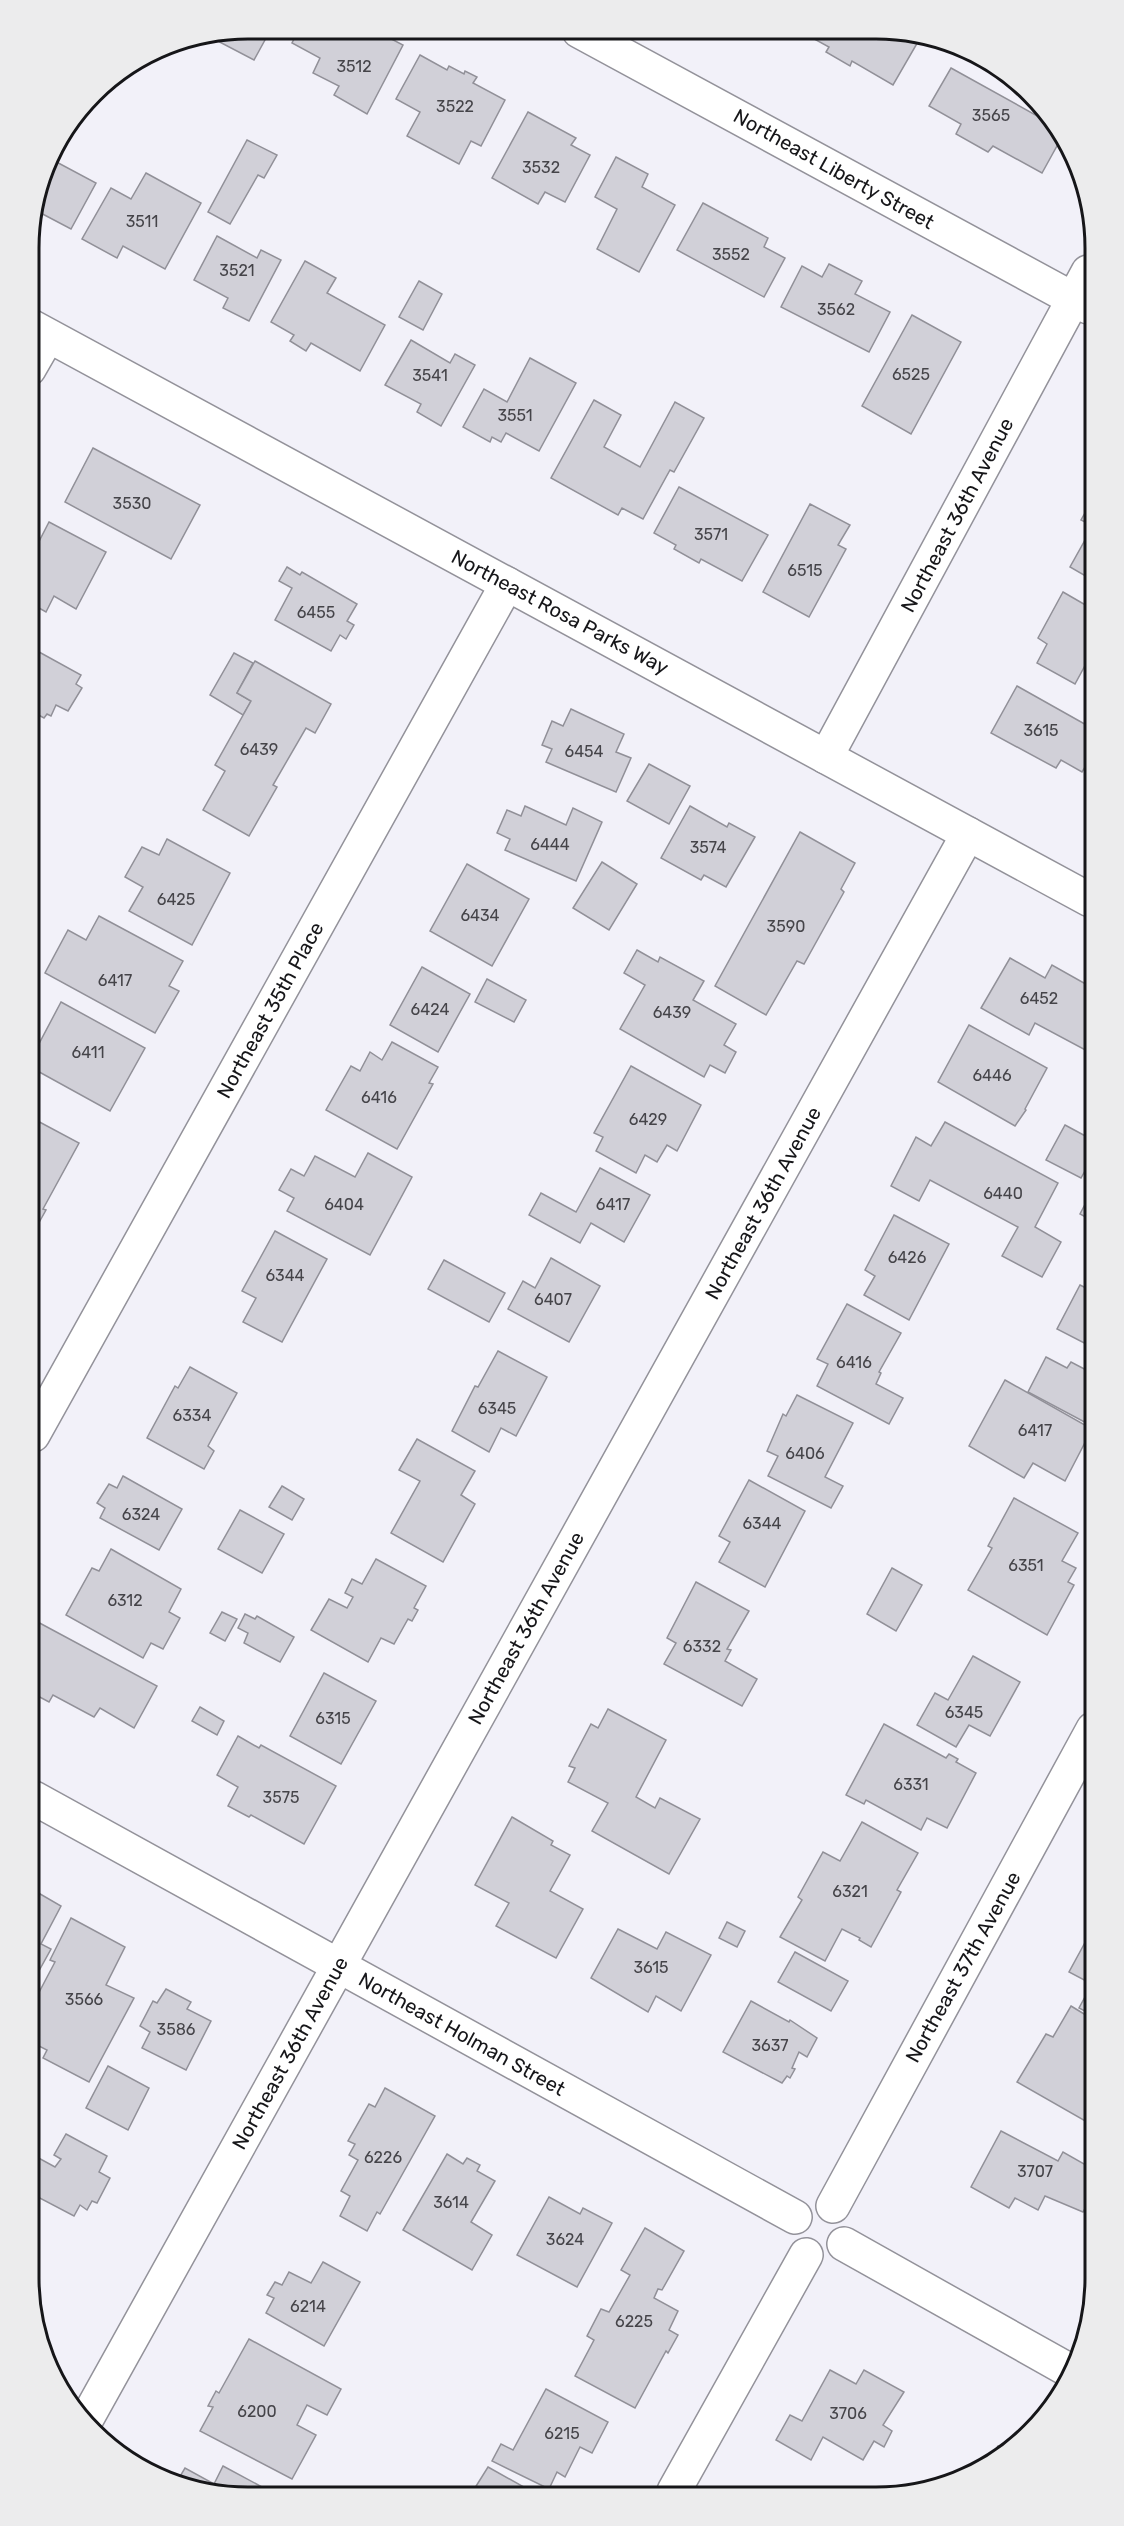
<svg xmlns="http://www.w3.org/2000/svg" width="1124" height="2526" viewBox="0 0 1124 2526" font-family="Rubik,sans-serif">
  <rect width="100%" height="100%" fill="#f2f1f9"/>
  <g fill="#d1d0d8" stroke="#919098" stroke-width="1.5">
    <path d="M248 28 271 29 254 60 210 37Z"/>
    <path d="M299 29H383L382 34 403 45 367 114 334 95 339 86 313 73 320 58 292 43Z"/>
    <path d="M809 32 906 33 919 40 893 85 852 61 850 66 826 52 829 47 807 35Z"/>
    <path d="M420 55 447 70 449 66 464 74 465 71 477 77 473 83 505 100 481 146 471 141 459 164 407 136 420 112 396 99Z"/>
    <path d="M951 68 1059 128 1063 135 1042 173 993 146 988 152 956 134 961 124 929 106Z"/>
    <path d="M528 112 576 138 571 145 590 155 565 202 545 192 538 204 492 178Z"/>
    <path d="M247 140 277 155 264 178 258 175 230 224 208 212Z"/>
    <path d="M616 157 648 174 642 187 675 205 639 272 597 249 617 209 595 197Z"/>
    <path d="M49 158 96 183 71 229 35 210Z"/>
    <path d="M146 173 201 203 165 269 123 246 117 258 82 239 111 188 131 199Z"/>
    <path d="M703 203 768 238 764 247 785 258 764 297 677 250Z"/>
    <path d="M217 236 257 258 261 250 281 260 249 321 223 308 228 298 194 280Z"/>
    <path d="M305 261 336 278 327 293 385 325 360 371 311 343 306 351 290 341 294 335 271 322Z"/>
    <path d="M829 264 862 281 855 294 890 312 869 352 781 307 802 266 822 277Z"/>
    <path d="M419 281 442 294 423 330 399 317Z"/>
    <path d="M912 315 961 342 911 434 862 406Z"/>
    <path d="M411 340 450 363 455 354 475 365 441 426 417 412 421 404 385 385Z"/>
    <path d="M530 358 576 383 539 451 506 433 501 442 492 437 490 442 463 427 484 389 507 402Z"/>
    <path d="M594 400 621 415 604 447 640 467 675 402 704 418 674 472 670 470 643 519 622 508 618 515 551 478Z"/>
    <path d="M93 448 200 505 171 559 65 502Z"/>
    <path d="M679 487 768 535 742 581 701 559 699 563 674 549 676 545 654 533Z"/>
    <path d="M810 504 850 525 838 545 846 549 809 617 763 592Z"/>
    <path d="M1089 506V524L1081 520Z"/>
    <path d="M49 522 106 552 76 609 54 596 46 612 30 603V559Z"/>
    <path d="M1089 533V578L1070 567Z"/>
    <path d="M287 567 300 575 302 572 357 604 347 621 354 625 346 639 340 635 331 651 275 620 292 588 279 581Z"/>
    <path d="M1063 592 1089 607 1090 663 1087 662 1075 684 1037 663 1047 644 1038 638Z"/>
    <path d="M30 647 81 675 76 684 82 688 68 711 56 705 51 716 47 714 44 718 31 711Z"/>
    <path d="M234 653 253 663 237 693 251 701 243 715 210 695Z"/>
    <path d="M255 661 331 704 315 733 306 728 273 785 277 787 249 836 203 810 225 771 215 765 251 701 237 693Z"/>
    <path d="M1017 686 1090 727V759L1082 772 1061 760 1056 768 991 733Z"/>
    <path d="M571 709 624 734 616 752 631 758 616 792 546 762 552 749 542 745 552 721 563 726Z"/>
    <path d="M649 764 690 786 669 824 627 801Z"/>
    <path d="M525 806 566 825 573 808 602 822 576 881 505 850 510 839 497 833 507 810 521 816Z"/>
    <path d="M690 806 727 827 729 823 755 837 726 887 704 875 701 880 661 858Z"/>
    <path d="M800 832 855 863 841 889 844 892 804 964 797 961 766 1015 715 986Z"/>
    <path d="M167 839 230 873 192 945 129 911 143 887 125 877 142 847 159 855Z"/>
    <path d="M602 862 637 884 609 930 573 908Z"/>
    <path d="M467 864 529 899 492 966 430 931Z"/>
    <path d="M99 916 183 961 169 986 179 991 155 1033 45 973 68 930 86 940Z"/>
    <path d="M637 950 658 962 660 957 704 981 693 1000 736 1024 724 1045 736 1052 725 1073 710 1065 704 1077 620 1029 645 985 624 973Z"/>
    <path d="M1010 958 1045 978 1052 965 1091 987V1053L1035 1023 1029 1035 981 1008Z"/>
    <path d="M422 967 470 994 438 1052 390 1025Z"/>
    <path d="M487 979 526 1000 514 1022 475 1002Z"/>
    <path d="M61 1002 145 1048 110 1111 32 1068V1057Z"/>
    <path d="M969 1025 1047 1068 1025 1109 1026 1110 1015 1126 938 1082Z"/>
    <path d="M392 1042 438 1067 429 1083 433 1084 397 1149 326 1110 351 1066 360 1071 370 1052 382 1060Z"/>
    <path d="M631 1066 701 1105 677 1151 667 1145 657 1162 645 1155 636 1173 596 1151 603 1137 594 1133Z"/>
    <path d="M32 1118 79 1143 43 1209 46 1210 32 1235Z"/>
    <path d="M945 1122 1058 1183 1035 1227 1061 1242 1042 1277 1002 1256 1018 1227 930 1180 919 1201 891 1186 916 1137 931 1146Z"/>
    <path d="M1065 1125 1091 1139V1160L1081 1178 1046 1160Z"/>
    <path d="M368 1153 412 1177 370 1255 287 1211 294 1198 279 1190 291 1169 304 1176 315 1156 355 1177Z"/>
    <path d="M600 1168 650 1195 624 1242 591 1223 580 1243 529 1215 541 1193 576 1212Z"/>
    <path d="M1090 1195 1091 1196V1220L1080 1214Z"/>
    <path d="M894 1215 949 1244 909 1320 864 1295 875 1276 865 1270Z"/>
    <path d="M275 1231 327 1259 282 1342 243 1322 256 1298 242 1291Z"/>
    <path d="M551 1258 600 1286 569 1342 508 1309 523 1281 535 1288Z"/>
    <path d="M444 1260 505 1293 489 1322 428 1289Z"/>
    <path d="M1080 1285 1092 1291V1347L1057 1329Z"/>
    <path d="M847 1304 901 1333 879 1372 881 1373 876 1384 903 1398 889 1424 817 1386 828 1364 817 1359Z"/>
    <path d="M498 1351 547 1377 516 1436 501 1428 489 1452 452 1431 475 1386 478 1387Z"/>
    <path d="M1046 1357 1067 1368 1071 1362 1092 1373V1426L1028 1392Z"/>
    <path d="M190 1367 237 1393 208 1446 214 1451 204 1469 147 1438 175 1386 178 1388Z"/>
    <path d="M1005 1380 1092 1429 1065 1481 1033 1463 1024 1478 969 1446Z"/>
    <path d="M797 1395 853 1423 825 1477 843 1486 831 1508 768 1476 778 1456 767 1451 783 1414 786 1416Z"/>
    <path d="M417 1439 475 1471 461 1495 475 1504 443 1562 391 1533 420 1481 399 1470Z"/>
    <path d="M123 1476 182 1509 159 1550 100 1518 105 1508 97 1503 109 1484 117 1488Z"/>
    <path d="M749 1480 805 1511 765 1587 719 1562 730 1542 719 1536Z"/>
    <path d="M282 1486 304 1499 292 1520 269 1507Z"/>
    <path d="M1014 1498 1078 1533 1062 1561 1076 1568 1068 1582 1074 1585 1047 1635 968 1590 992 1548 988 1546Z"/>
    <path d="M240 1510 284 1534 262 1573 218 1549Z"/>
    <path d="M111 1549 181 1589 169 1612 180 1618 163 1649 151 1643 143 1658 66 1615 92 1568 99 1571Z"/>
    <path d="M376 1559 426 1586 414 1608 418 1610 412 1621 408 1619 394 1644 381 1638 368 1662 311 1630 329 1599 347 1608 353 1597 345 1593 352 1579 362 1584Z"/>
    <path d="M892 1568 922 1585 896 1631 867 1614Z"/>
    <path d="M696 1582 749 1611 727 1649 731 1650 725 1661 757 1679 742 1706 664 1664 676 1643 667 1638Z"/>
    <path d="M222 1612 237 1619 225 1641 210 1633Z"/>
    <path d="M245 1614 255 1619 257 1616 294 1637 280 1662 244 1643 248 1633 238 1628Z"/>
    <path d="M34 1620 157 1686 134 1728 100 1708 94 1717 53 1695 49 1702 34 1694Z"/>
    <path d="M973 1656 1020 1682 990 1736 969 1725 956 1747 917 1725 935 1693 948 1700Z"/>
    <path d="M324 1673 376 1701 341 1764 290 1736Z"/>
    <path d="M200 1707 224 1721 217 1735 192 1721Z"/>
    <path d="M608 1709 666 1740 636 1797 655 1808 660 1798 700 1819 669 1874 592 1831 608 1803 568 1782 575 1768 569 1766 591 1724 598 1728Z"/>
    <path d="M884 1724 946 1758 949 1754 958 1759 956 1762 976 1773 947 1828 927 1818 921 1830 866 1800 864 1804 846 1795Z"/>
    <path d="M238 1736 259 1748 261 1745 336 1786 304 1844 251 1815 249 1817 228 1806 238 1787 217 1775Z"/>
    <path d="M512 1817 553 1841 551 1845 570 1855 550 1891 583 1909 556 1958 496 1926 509 1903 475 1885Z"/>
    <path d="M862 1822 918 1853 897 1890 901 1892 871 1947 859 1940 860 1938 842 1929 825 1961 780 1937 802 1900 798 1897 823 1852 840 1861Z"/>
    <path d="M35 1891 61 1906 41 1944 51 1949 35 1978Z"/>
    <path d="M71 1918 125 1947 106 1985 134 1998 89 2082 43 2058 47 2050 35 2044V2000L55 1962 50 1960Z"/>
    <path d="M727 1922 745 1931 737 1947 719 1938Z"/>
    <path d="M1094 1926V2016L1079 2008 1092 1984 1069 1972Z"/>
    <path d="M618 1929 657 1949 666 1932 711 1955 681 2011 656 1996 648 2012 591 1978Z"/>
    <path d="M795 1952 848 1981 831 2011 778 1982Z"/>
    <path d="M166 1989 191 2002 187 2009 211 2021 186 2070 142 2048 150 2032 140 2026 153 2001 157 2003Z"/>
    <path d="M751 2001 789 2022 790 2020 817 2038 807 2057 799 2052 792 2068 795 2069 790 2078 787 2076 782 2083 723 2052Z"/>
    <path d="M1071 2006 1094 2020V2126L1017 2082 1046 2034 1053 2037Z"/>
    <path d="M108 2066 149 2088 128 2130 86 2108Z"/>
    <path d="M385 2088 435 2116 380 2214 377 2212 367 2231 340 2216 350 2196 341 2191 358 2160 349 2155 355 2144 348 2141 369 2104 375 2107Z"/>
    <path d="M1001 2131 1058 2161 1063 2152 1086 2165 1085 2168 1095 2174V2190L1083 2212 1045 2196 1038 2210 1015 2198 1009 2208 971 2187Z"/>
    <path d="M66 2134 107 2156 99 2172 110 2178 97 2203 92 2201 87 2210 80 2205 74 2216 38 2197 36 2202 35 2156 55 2167 61 2159 54 2155Z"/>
    <path d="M447 2154 463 2164 467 2158 480 2165 477 2171 495 2181 471 2222 492 2235 472 2270 403 2230Z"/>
    <path d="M549 2197 580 2214 583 2208 612 2223 577 2287 517 2255Z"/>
    <path d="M645 2228 684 2251 662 2290 658 2289 654 2298 678 2311 669 2330 678 2335 668 2353 666 2351 635 2408 575 2376 594 2340 587 2336 601 2309 609 2312 630 2275 621 2270Z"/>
    <path d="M323 2262 360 2282 324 2346 266 2313 274 2298 267 2295 275 2282 282 2285 289 2272 311 2283Z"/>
    <path d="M249 2339 341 2389 327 2415 307 2405 297 2425 316 2435 292 2479 200 2431 213 2407 208 2406 216 2391 219 2393Z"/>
    <path d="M830 2370 856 2384 864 2370 904 2392 883 2425 892 2431 884 2447 874 2441 863 2460 823 2437 811 2460 776 2440 790 2415 802 2421Z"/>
    <path d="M546 2389 608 2422 592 2453 580 2447 565 2477 557 2472 549 2489 492 2461 501 2444 513 2450Z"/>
    <path d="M998 2446 1008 2452 998 2461 987 2465Z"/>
    <path d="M223 2466 262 2487 258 2493H206L176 2483 185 2468 214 2484Z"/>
    <path d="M488 2467 531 2491 475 2492 473 2491Z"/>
  </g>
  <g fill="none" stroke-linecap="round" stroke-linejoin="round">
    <g stroke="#93929a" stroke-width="36">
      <g id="minor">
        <path d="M579 31 1088 307"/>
        <path d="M29 325 1090 900"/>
        <path d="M29 369 48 336"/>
        <path d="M826 757 1088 272"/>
        <path d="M33 1435 507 584"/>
        <path d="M34 1798 795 2217"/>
        <path d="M833 2206 1093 1729"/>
        <path d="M844 2244 1072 2372"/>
        <path d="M85 2422 968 834"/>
        <path d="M674 2491 806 2255"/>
      </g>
    </g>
    <use href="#minor" stroke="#fff" stroke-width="33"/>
  </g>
  <g text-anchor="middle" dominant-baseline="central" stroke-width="5" stroke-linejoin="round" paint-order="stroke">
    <g font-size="16" fill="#454449">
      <text x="354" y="66">3512</text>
      <text x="455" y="106">3522</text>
      <text x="991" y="115">3565</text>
      <text x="541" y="167">3532</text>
      <text x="142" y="221">3511</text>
      <text x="731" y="254">3552</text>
      <text x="237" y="270">3521</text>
      <text x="836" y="309">3562</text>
      <text x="911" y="374">6525</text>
      <text x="430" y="375">3541</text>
      <text x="515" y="415">3551</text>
      <text x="132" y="503">3530</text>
      <text x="711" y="534">3571</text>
      <text x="805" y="570">6515</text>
      <text x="316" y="612">6455</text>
      <text x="1041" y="730">3615</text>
      <text x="259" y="749">6439</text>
      <text x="584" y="751">6454</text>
      <text x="550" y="844">6444</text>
      <text x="708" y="847">3574</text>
      <text x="176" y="899">6425</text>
      <text x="480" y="915">6434</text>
      <text x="786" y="926">3590</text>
      <text x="115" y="980">6417</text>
      <text x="1039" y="998">6452</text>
      <text x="430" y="1009">6424</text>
      <text x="672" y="1012">6439</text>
      <text x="88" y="1052">6411</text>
      <text x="992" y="1075">6446</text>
      <text x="379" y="1097">6416</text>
      <text x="648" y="1119">6429</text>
      <text x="1003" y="1193">6440</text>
      <text x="344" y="1204">6404</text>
      <text x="613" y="1204">6417</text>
      <text x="907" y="1257">6426</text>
      <text x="285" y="1275">6344</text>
      <text x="553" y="1299">6407</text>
      <text x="854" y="1362">6416</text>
      <text x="497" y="1408">6345</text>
      <text x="192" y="1415">6334</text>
      <text x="1035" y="1430">6417</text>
      <text x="805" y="1453">6406</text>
      <text x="141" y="1514">6324</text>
      <text x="762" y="1523">6344</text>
      <text x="1026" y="1565">6351</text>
      <text x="125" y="1600">6312</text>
      <text x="702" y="1646">6332</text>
      <text x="964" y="1712">6345</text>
      <text x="333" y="1718">6315</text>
      <text x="911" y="1784">6331</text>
      <text x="281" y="1797">3575</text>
      <text x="850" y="1891">6321</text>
      <text x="651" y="1967">3615</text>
      <text x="84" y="1999">3566</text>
      <text x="176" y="2029">3586</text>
      <text x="770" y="2045">3637</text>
      <text x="383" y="2157">6226</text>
      <text x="1035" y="2171">3707</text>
      <text x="451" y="2202">3614</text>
      <text x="565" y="2239">3624</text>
      <text x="308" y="2306">6214</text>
      <text x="634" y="2321">6225</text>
      <text x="257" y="2411">6200</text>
      <text x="848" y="2413">3706</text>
      <text x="562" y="2433">6215</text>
    </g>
    <g font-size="20" fill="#161619" stroke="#fff">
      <text transform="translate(834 169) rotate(29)">Northeast Liberty Street</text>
      <text transform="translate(957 515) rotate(-62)">Northeast 36th Avenue</text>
      <text transform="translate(560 612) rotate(28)">Northeast Rosa Parks Way</text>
      <text transform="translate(270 1010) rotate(-61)">Northeast 35th Place</text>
      <text transform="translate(763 1203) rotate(-61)">Northeast 36th Avenue</text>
      <text transform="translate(526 1628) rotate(-61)">Northeast 36th Avenue</text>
      <text transform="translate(963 1967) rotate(-61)">Northeast 37th Avenue</text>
      <text transform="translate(462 2034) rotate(29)">Northeast Holman Street</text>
      <text transform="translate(290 2053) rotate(-61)">Northeast 36th Avenue</text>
    </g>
  </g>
  <path d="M0 0H1124V2526H0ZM248 39H876A209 209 0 0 1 1085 248V2278A209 209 0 0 1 876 2487H248A209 209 0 0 1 39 2278V248A209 209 0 0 1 248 39Z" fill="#ececed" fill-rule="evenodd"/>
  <path fill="none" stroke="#161619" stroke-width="3" d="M248 39H876A209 209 0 0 1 1085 248V2278A209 209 0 0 1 876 2487H248A209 209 0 0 1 39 2278V248A209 209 0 0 1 248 39Z"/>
</svg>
